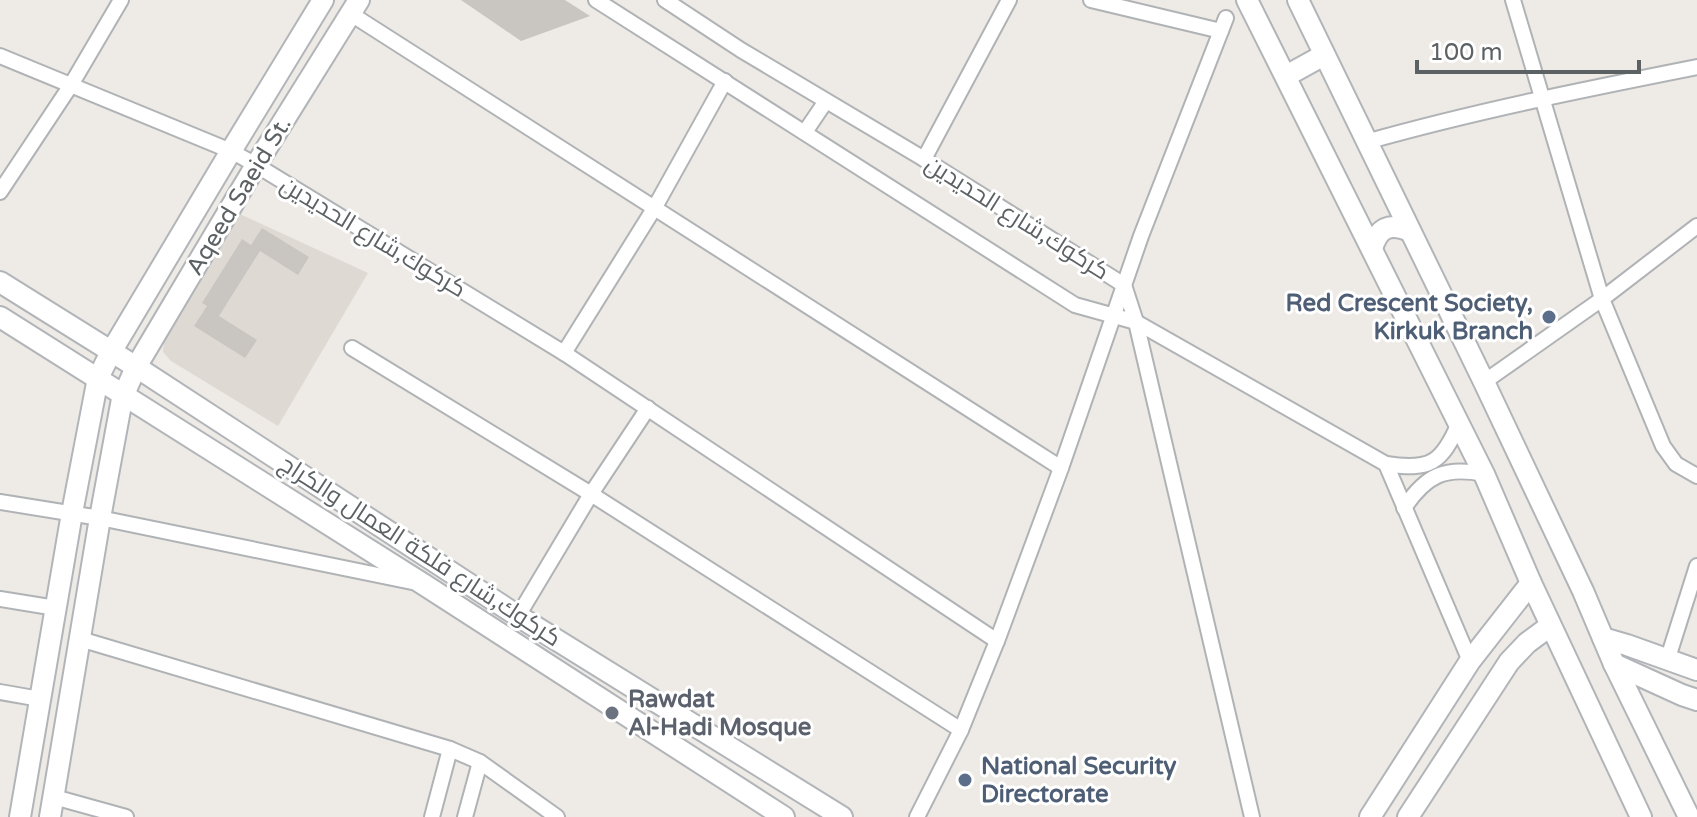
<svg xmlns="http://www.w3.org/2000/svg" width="1697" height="817" viewBox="0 0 1697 817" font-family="'Varela Round',Cairo,sans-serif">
  <rect width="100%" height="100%" fill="#eeeae5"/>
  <path fill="#dedad3" d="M240 214 368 273 278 426 171 361 163 352 164 340Z"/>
  <g fill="#c9c5c1">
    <path d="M461 0H565L590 16 521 41Z"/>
    <path d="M262 228 309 257 298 275 260 251 219 316 257 340 245 358 194 326 207 306 202 303 242 239 251 245Z"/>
  </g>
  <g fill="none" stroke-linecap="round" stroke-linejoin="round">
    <g stroke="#b0b3b6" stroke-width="18">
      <g id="street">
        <path d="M596 0 1075 305 1136 322 1386 464 1470 661"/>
        <path d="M665 0 741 50 924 159 1124 285 1136 322 1252 817"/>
        <path d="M1091 0 1221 31"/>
        <path d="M1513 0 1602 299 1663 446 1676 464 1697 476"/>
        <path d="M351 14 1061 468"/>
        <path d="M0 56 231 151 256 165 564 353 997 641"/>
        <path d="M805 132 826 101"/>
        <path d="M1366 142C1476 111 1586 89 1697 67"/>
        <path d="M924 159 1009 0"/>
        <path d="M0 192 71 85 121 0"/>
        <path d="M352 348 591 494 961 730"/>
        <path d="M564 353 655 207 725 81"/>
        <path d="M1484 382 1602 299 1697 226"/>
        <path d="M1386 464C1430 471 1442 463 1459 423"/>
        <path d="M0 502 100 518 412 582"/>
        <path d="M1404 508C1426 475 1445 466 1484 474"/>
        <path d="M0 599 56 608"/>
        <path d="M518 616 591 494 648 408"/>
        <path d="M80 639 450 749 480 762 557 817"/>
        <path d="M1667 661 1697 566"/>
        <path d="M0 692 40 699"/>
        <path d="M54 797 126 817"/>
        <path d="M432 817 450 749"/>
        <path d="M465 817 480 762"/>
        <path d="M917 817 961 730 997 641 1061 468 1141 236 1226 18"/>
      </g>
    </g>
    <g stroke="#b1b5b9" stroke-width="24">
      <g id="secondary">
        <path d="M1247 0 1484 474 1531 583 1641 817"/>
        <path d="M1298 0 1484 382 1583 591 1614 664 1689 817"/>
        <path d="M1286 76 1324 55"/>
        <path d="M1372 249C1378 228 1389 222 1410 231"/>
        <path d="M0 282 141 370 518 616 842 817"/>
        <path d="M0 317 423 584 784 817"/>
        <path d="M1603 638 1627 645 1697 670"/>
        <path d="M1614 664 1682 695 1697 700"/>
        <path d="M20 817 72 513 98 378 111 352 231 151 323 0"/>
        <path d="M50 817 100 518 122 399 136 367 256 165 359 0"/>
        <path d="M1370 817 1470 661 1531 583"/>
        <path d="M1408 817 1509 662 1527 643 1550 626"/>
      </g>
    </g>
    <use href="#street" stroke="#fff" stroke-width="14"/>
    <use href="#secondary" stroke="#fff" stroke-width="20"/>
  </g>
  <g fill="#5c6f8a" stroke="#fff" stroke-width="3">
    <circle cx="1549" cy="317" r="8"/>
    <circle cx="965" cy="780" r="8"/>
  </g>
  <circle fill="#6b7280" stroke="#fff" stroke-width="3" cx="612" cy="713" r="8"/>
  <g text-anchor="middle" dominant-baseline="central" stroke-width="6" stroke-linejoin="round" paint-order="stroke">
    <g font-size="24" fill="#5c6164" stroke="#fff">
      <text transform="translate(239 196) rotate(-59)">Aqeed Saeid St.</text>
      <text transform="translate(1017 218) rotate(32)">كركوك,شارع الحديدين</text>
      <text transform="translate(373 237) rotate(31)">كركوك,شارع الحديدين</text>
      <text transform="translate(420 551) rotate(33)">كركوك,شارع فلكة العمال والكراج</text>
    </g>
    <g font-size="24" font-weight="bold" fill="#4e5e75" stroke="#fff" text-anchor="end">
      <text x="1533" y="303">Red Crescent Society,<tspan x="1533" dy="28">Kirkuk Branch</tspan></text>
      <text x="981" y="766" text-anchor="start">National Security<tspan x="981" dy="28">Directorate</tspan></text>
    </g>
    <g font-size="24" font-weight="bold" fill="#5b616d" stroke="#fff" text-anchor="start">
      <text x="628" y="699">Rawdat<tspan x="628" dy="28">Al-Hadi Mosque</tspan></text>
    </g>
  </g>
  <path d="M1417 60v12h222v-12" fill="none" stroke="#5c6164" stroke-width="4"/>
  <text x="1429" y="60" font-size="24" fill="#5c6164" stroke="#ffffff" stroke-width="6" paint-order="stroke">100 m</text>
</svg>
